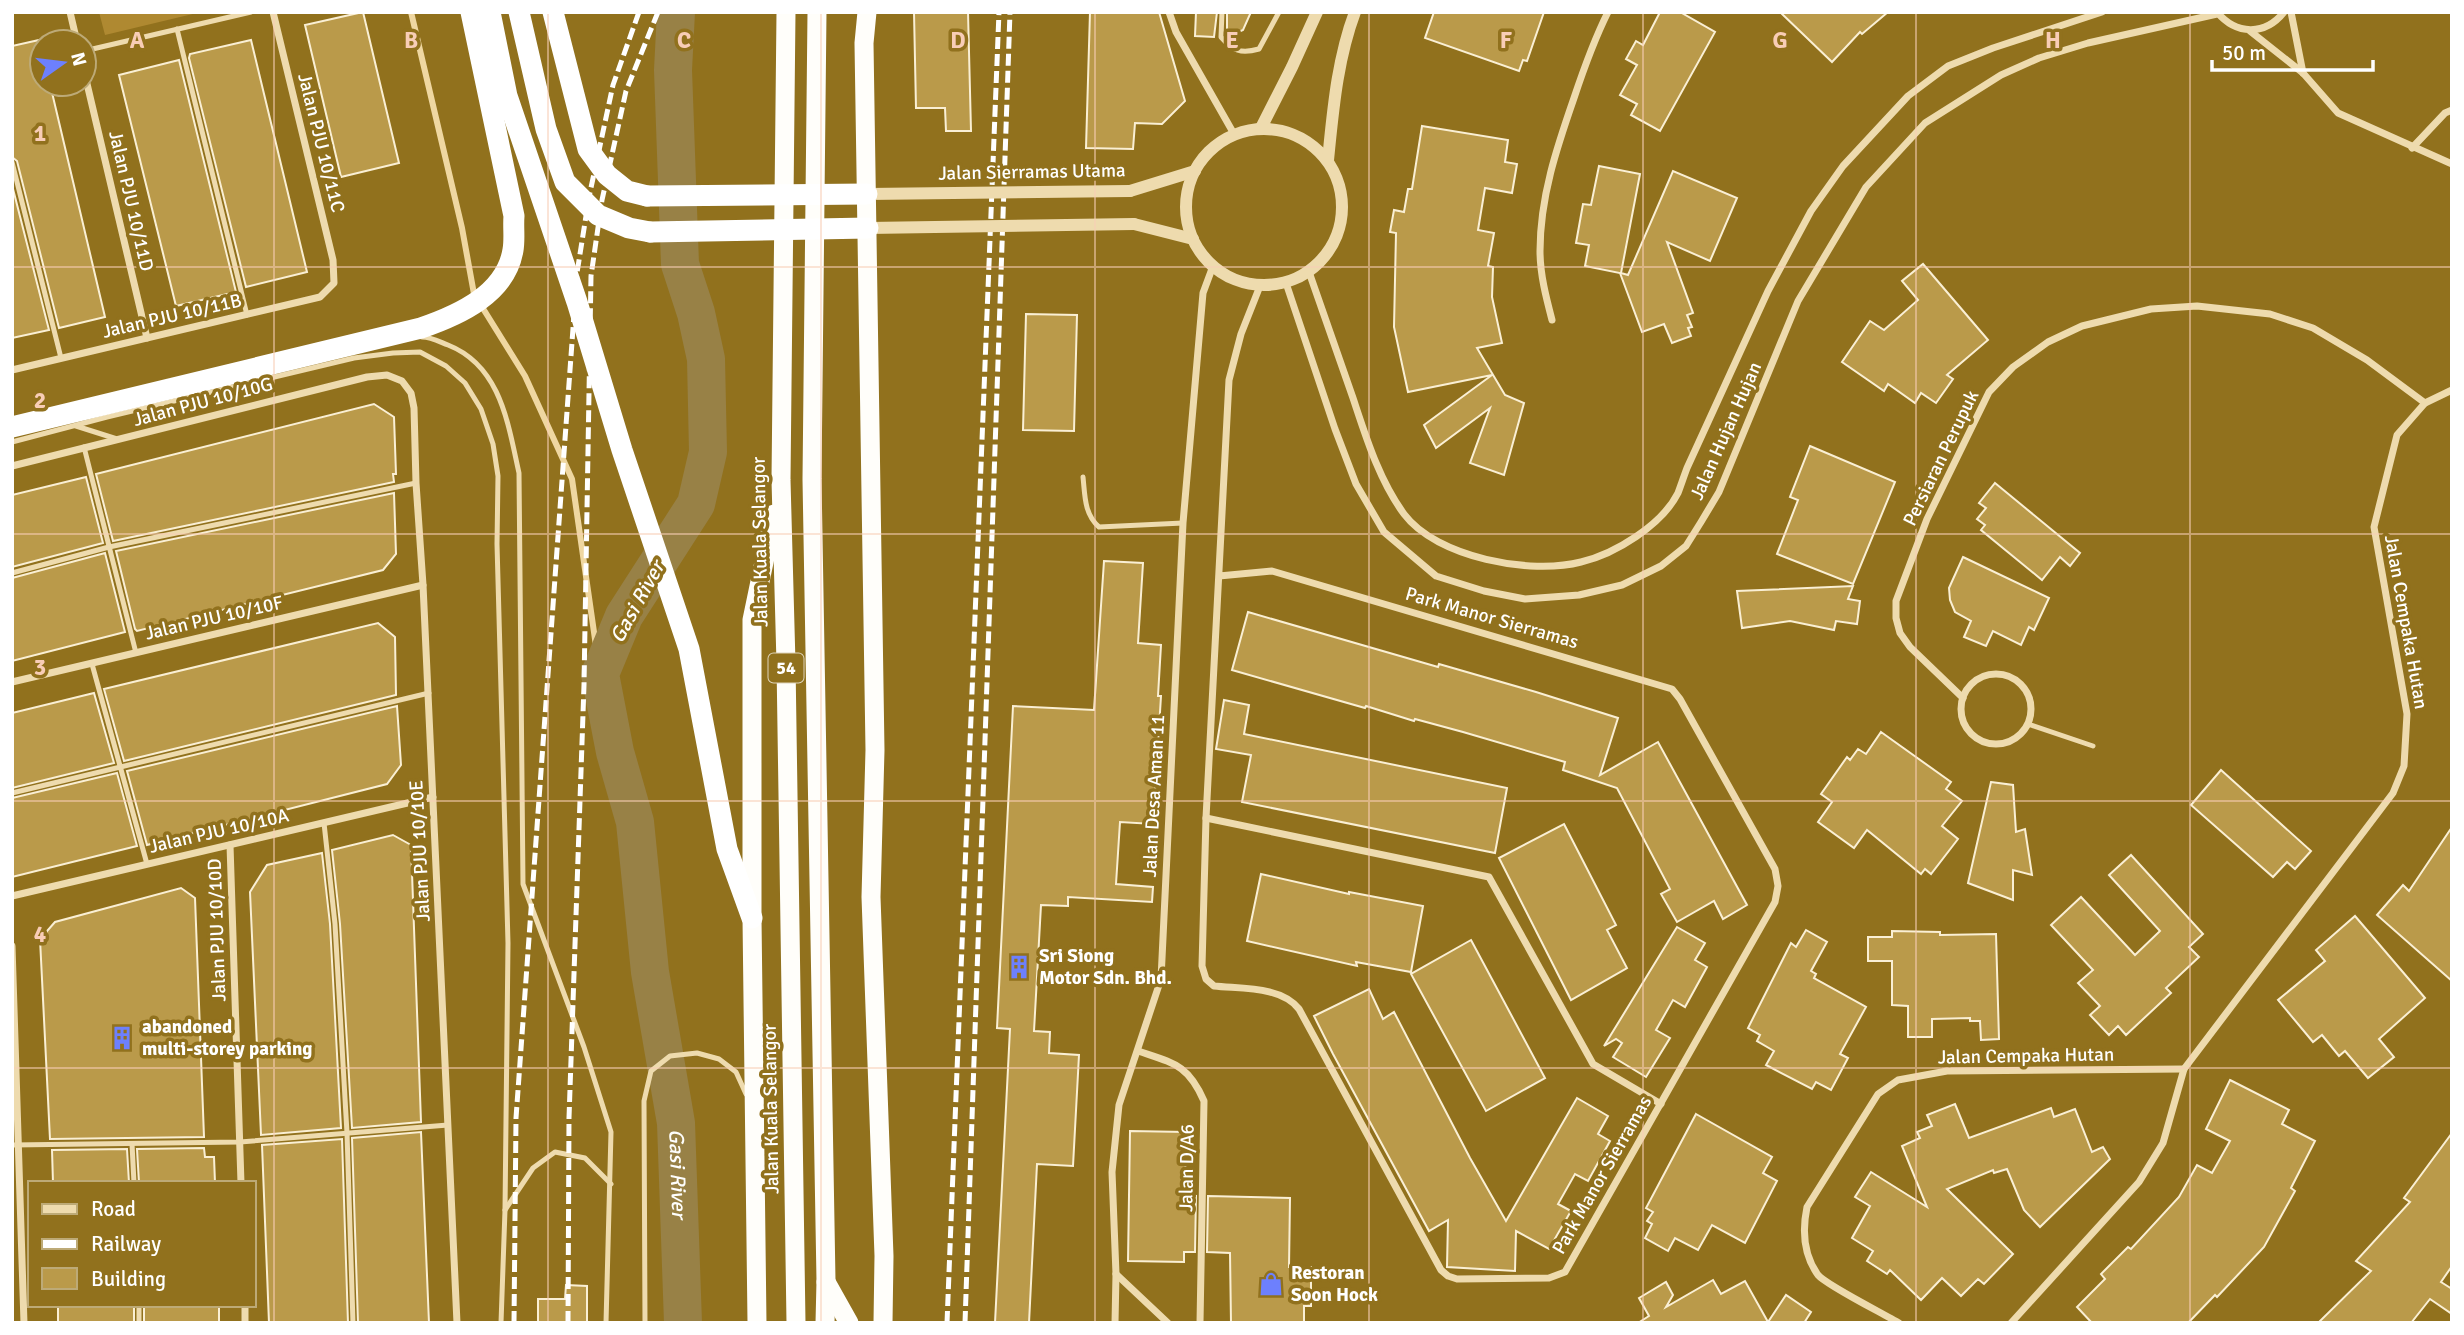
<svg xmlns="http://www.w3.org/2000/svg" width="2464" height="1335" viewBox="0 0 2464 1335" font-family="Signika,sans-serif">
  <rect width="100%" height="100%" fill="#91711d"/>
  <path fill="#af8931" d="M99 12H201L105 35Z"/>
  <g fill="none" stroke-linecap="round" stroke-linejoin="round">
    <path stroke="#efd7a1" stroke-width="6" d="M411 12 462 228 474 294 525 376 572 479 600 674"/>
    <path stroke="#988146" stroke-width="38" id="s1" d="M676 12 673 70 680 264 696 313 706 359 708 452 696 504 624 616 600 674 615 752 635 822 650 972 676 1123 683 1323"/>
  </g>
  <g fill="#ba9a4a" stroke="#faefd4" stroke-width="2">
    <path d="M363 12 399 163 341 177 305 25Z"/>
    <path d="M914 12H968L971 131H946L945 108H916Z"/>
    <path d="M1090 12H1159L1185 101 1162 124 1135 123 1133 149 1086 148Z"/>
    <path d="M1196 12H1217L1214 37 1195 36Z"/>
    <path d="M1227 12H1251L1243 30 1234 34 1227 29Z"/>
    <path d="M1434 12H1544L1527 61 1523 60 1519 71 1425 38Z"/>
    <path d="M1660 12H1680L1715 32 1660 131 1631 115 1637 104 1620 95 1637 65 1626 59 1636 41 1643 45Z"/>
    <path d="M1780 12H1888L1862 34 1860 32 1832 62Z"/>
    <path d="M39 40 42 52V84H50L105 317 59 328 17 161 12 157V46Z"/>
    <path d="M251 40 307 272 246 287 189 58 190 54Z"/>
    <path d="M179 60 236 292 176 306 119 75Z"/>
    <path d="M1422 126 1508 140 1505 162 1517 164 1512 193 1485 188 1478 230 1494 233 1488 266 1493 267 1492 297 1502 343 1477 348 1505 395 1524 403 1504 475 1470 463 1490 408 1436 448 1424 425 1492 375 1408 392 1394 327 1396 233 1390 232 1394 210 1404 212 1408 189H1412Z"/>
    <path d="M1599 166 1640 174 1621 273 1628 275 1673 171 1737 198 1710 261 1667 242 1693 313 1687 315 1692 327 1688 328 1691 336 1672 343 1664 324 1642 332 1620 273 1585 266 1589 245 1576 243 1583 204 1591 205Z"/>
    <path d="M12 185 49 330 12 338Z"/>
    <path d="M1923 264 1988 340 1947 375 1953 379 1936 403 1921 393 1915 403 1888 384 1884 391 1842 362 1870 321 1884 330 1918 300 1902 281Z"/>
    <path d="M1026 314 1077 315 1074 431 1023 430Z"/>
    <path d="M374 404 394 417 396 474H393L394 482 113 541 96 474Z"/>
    <path d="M1810 446 1895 482 1853 584 1777 554 1798 500 1790 497Z"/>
    <path d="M86 477 103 543 12 567V495Z"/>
    <path d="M1995 483 2080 553 2070 566 2060 557 2042 580 1981 530 1985 525 1977 519 1986 508 1979 503Z"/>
    <path d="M394 493 396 554 383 570 137 631 135 629 116 551Z"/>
    <path d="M105 553 125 632 12 661V578Z"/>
    <path d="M1963 557 2049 598 2034 630 2029 627 2021 645 1993 631 1986 646 1964 637 1971 621 1955 612 1950 600 1949 588Z"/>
    <path d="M1104 561 1143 563 1138 643 1161 645 1158 696H1161L1153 824 1120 822 1116 884 1153 887 1152 902 1068 897V906L1041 905 1034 1031 1050 1032 1049 1053 1079 1055 1073 1166 1037 1164 1029 1323H995L1010 1029 997 1028 1013 706 1094 710Z"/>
    <path d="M1853 586 1848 599 1860 601 1857 624 1836 621 1834 630 1790 621 1742 628 1737 591Z"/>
    <path d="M1248 612 1438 667 1439 664 1536 692 1618 718 1600 775 1658 742 1747 905 1723 919 1714 901 1677 922 1661 894 1670 889 1617 788 1563 770 1565 762 1463 732 1415 719 1414 721 1366 706 1365 708 1232 670Z"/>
    <path d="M378 623 395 637 396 695 124 761 104 689Z"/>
    <path d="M94 693 114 763 12 788V713Z"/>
    <path d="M1224 700 1249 705 1244 734 1507 788 1495 853 1242 802 1251 755 1216 749Z"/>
    <path d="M397 706 401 765 387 784 147 845 127 771Z"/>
    <path d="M1881 732 1951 782 1946 789 1962 801 1942 826 1958 839 1931 874 1925 869 1921 874 1867 830 1854 848 1818 822 1832 802 1821 794 1847 757 1850 760 1858 749 1866 754Z"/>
    <path d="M2221 770 2311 851 2295 869 2287 862 2273 877 2191 805Z"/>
    <path d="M117 773 137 846 12 877V798Z"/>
    <path d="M1991 782 2013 785 2016 832 2025 829 2032 875 2013 870V900L1968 883Z"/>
    <path d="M1564 824 1616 925 1607 930 1627 968 1571 1000 1499 858Z"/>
    <path d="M2452 827V981L2377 915 2403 885 2409 891Z"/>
    <path d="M393 835 411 845 421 1122 352 1128 340 924 332 850Z"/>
    <path d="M322 853 330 924 341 1128 261 1135 250 892 267 865Z"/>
    <path d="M2131 855 2203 934 2189 947 2199 957 2166 988 2171 993 2126 1035 2118 1026 2109 1035 2090 1015 2100 1006 2078 983 2093 970 2051 925 2081 897 2135 955 2160 931 2109 875Z"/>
    <path d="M1261 874 1349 894V892L1423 906 1411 972 1356 962 1357 966 1247 941Z"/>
    <path d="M181 888 195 898 204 1137 50 1139 40 939 55 922Z"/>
    <path d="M2355 916 2425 998 2379 1039 2394 1057 2368 1078 2345 1051 2339 1056 2322 1035 2313 1042 2278 1000 2325 961 2316 950Z"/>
    <path d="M1677 927 1705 943 1695 960 1707 967 1685 1007 1673 1000 1656 1030 1670 1038 1646 1077 1613 1057 1622 1043 1616 1039 1604 1046Z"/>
    <path d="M1806 930 1827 942 1811 971 1816 974 1814 978 1866 1007 1840 1054 1848 1058 1831 1090 1816 1082 1812 1089 1766 1065 1774 1051 1757 1041 1760 1035 1748 1028 1791 943 1796 947Z"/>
    <path d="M1892 931 1940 932V935L1996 934 1999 1039 1981 1040 1980 1021H1970V1018L1932 1019V1037H1908V1006L1892 1005V961H1868V937H1892Z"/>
    <path d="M1471 940 1545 1078 1486 1111 1411 974Z"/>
    <path d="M1369 989 1383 1019 1394 1012 1470 1158 1506 1221 1577 1098 1608 1116 1598 1134 1610 1141 1588 1181 1575 1174 1558 1204 1571 1211 1549 1249 1516 1231 1515 1271 1447 1267 1448 1220 1429 1231 1333 1054 1314 1016Z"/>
    <path d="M2230 1080 2289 1110 2282 1124 2315 1141 2291 1188 2295 1191 2264 1247 2217 1297 2215 1295 2188 1323H2092L2077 1307 2105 1279 2101 1274 2128 1247 2131 1249 2179 1197 2197 1165 2212 1173 2230 1141 2206 1129Z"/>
    <path d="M1955 1104 1969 1138 2051 1108 2054 1117 2075 1109 2092 1152 2103 1147 2110 1159 2040 1227 2024 1210 2007 1169 1994 1173 1993 1170 1947 1189 2013 1254 1984 1284 1978 1279 1961 1296 1942 1278 1921 1300 1890 1270 1887 1274 1867 1261 1873 1251 1852 1238 1870 1206 1855 1197 1871 1172 1927 1207 1902 1146 1920 1138 1917 1132 1932 1126 1927 1115Z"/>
    <path d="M1696 1114 1772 1157 1763 1173 1777 1181 1745 1243 1712 1225 1698 1250 1675 1238 1668 1251 1645 1238 1652 1224 1647 1221 1653 1212 1646 1208Z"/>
    <path d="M1130 1131 1186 1132 1185 1195 1196 1196 1195 1252H1184V1262L1128 1261Z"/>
    <path d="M421 1132 429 1323H358L352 1138Z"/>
    <path d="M2452 1133V1266L2441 1282 2452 1289V1314L2430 1299 2411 1323H2318L2371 1271 2356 1261 2410 1202 2404 1198Z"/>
    <path d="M342 1139 348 1323H269L262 1145Z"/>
    <path d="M204 1148 205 1157H214L215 1183H139L137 1149Z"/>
    <path d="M127 1149 129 1183H53L52 1150Z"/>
    <path d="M1208 1196 1290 1198 1289 1267H1311V1306H1304V1323H1231L1230 1253 1207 1252Z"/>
    <path d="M1713 1280 1721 1294 1745 1281 1768 1322 1786 1295 1811 1312 1804 1323H1638L1649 1316 1639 1298 1666 1282 1673 1295 1666 1307Z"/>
    <path d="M566 1285 587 1286V1323H538V1299H565Z"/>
    <rect x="58" y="1305" width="76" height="18"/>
    <rect x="144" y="1305" width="75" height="18"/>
  </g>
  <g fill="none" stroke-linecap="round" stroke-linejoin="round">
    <g stroke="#eedbae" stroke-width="5">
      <path d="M1222 12 1221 37C1233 51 1241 54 1259 49L1279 12"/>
      <path d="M177 29 247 315"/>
      <path d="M84 51 251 12"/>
      <path d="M12 162 61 358"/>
      <path d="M422 337C431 337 440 342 448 345 501 366 508 424 519 473L523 884 584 1047 611 1132 606 1323"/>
      <path d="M76 426 117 439"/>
      <path d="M12 442 107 417 354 358 393 353 420 352 446 366 465 383 481 409 493 444 498 476 497 544 508 943 505 1210 501 1323"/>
      <path d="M84 447 136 653"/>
      <path d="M1083 477C1085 495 1084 514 1099 527L1183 523"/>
      <path d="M12 573 109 547 416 483"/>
      <path d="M92 664 147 864"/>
      <path d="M2028 724 2093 746"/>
      <path d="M12 793 429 693"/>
      <path d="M324 823 335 924 347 1133 353 1323"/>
      <path d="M132 1144 134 1183"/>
      <path d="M12 1145 240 1142 448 1125"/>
      <path d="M505 1210 533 1168 555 1152 585 1158 611 1184"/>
      <path d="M139 1305V1323"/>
      <path d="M645 1323 644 1101 651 1071 670 1056 697 1053 719 1059 736 1072 746 1094"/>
    </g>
    <g stroke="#eedbae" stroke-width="7">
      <path d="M70 12 77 42"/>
      <path d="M1169 12 1176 32 1234 134"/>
      <path d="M2217 12C2236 35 2265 36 2284 12"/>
      <path d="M2291 12 2303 73"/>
      <path d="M2250 31 2303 73 2338 113 2452 164"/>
      <path d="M84 71 147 338"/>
      <path d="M2412 148 2445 113 2452 110"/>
      <path d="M1309 272C1324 314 1338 356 1353 398 1366 437 1379 480 1404 514 1437 558 1531 575 1581 562 1615 554 1662 525 1678 493 1681 485 1684 476 1687 468L1768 291 1811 211 1843 166 1908 96 1948 66 1993 48 2102 12"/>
      <path d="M1286 283 1335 429 1356 484 1384 532 1436 576 1484 591 1525 599 1579 595 1622 585 1661 566 1686 546 1701 522 1719 492 1798 301 1866 187 1925 123 2001 75 2039 58 2088 43 2217 14"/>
      <path d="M1552 320C1546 297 1540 274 1540 251 1540 197 1557 147 1574 98 1584 68 1594 40 1608 12"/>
      <path d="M12 370 320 297 334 283 333 260 273 12"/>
      <path d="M12 466 367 377 387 375 402 381 411 393 414 408 416 483 423 585 457 1323"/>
      <path d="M1219 576 1272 571 1672 689 1680 699 1775 869 1778 886 1775 902 1565 1272 1549 1278 1457 1279 1448 1276 1441 1270 1299 1009C1281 986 1242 989 1214 986L1206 979 1202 966 1206 818 1229 380 1241 334 1260 286"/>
      <circle cx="1996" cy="709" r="35"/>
      <path d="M12 682 423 585"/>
      <path d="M1963 698 1910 647 1900 633 1896 618V601L1927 519 1989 392 2013 367 2048 342 2082 326 2151 309 2197 306 2270 314 2313 328 2367 360 2425 403"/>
      <path d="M1206 818 1489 877 1593 1064 1661 1104"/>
      <path d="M230 845 241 1183"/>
      <path d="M12 896 433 797"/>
      <path d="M12 946 24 1323"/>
      <path d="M1138 1051C1173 1063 1188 1064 1204 1101L1200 1323"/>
      <path d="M1116 1274 1168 1323"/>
      <path d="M245 1305V1323"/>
      <path d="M1115 1323 1116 1274 1112 1172 1119 1105 1161 979 1183 523 1203 293 1213 266"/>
      <path d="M1899 1323C1884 1314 1826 1285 1818 1275 1803 1254 1802 1231 1807 1207L1878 1094 1898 1080 1947 1071 2184 1069"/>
      <path d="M2011 1323 2139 1182 2163 1143 2184 1069 2393 793 2404 766 2407 714 2374 527 2397 435 2425 403 2452 390"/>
    </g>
    <g stroke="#eedbae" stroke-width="12">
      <path d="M1261 128 1292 67 1317 12"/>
      <circle cx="1264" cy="207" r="78"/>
      <path d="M1328 160C1333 111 1337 60 1355 12"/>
      <path d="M1130 191 1195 171"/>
      <path d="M1134 224 1193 239"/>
    </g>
    <g stroke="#fffefa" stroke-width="19">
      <path d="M786 12 781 480 786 663 796 1323"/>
      <path d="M817 12 812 479 826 1281 825 1323"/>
      <path d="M867 12 864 43 875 750 871 897 884 1256 883 1323"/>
      <path d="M826 1282 849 1323"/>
      <path d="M757 1323 752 918V620L774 514"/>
    </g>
    <g stroke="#fff" stroke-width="21">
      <path d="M490 12 507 96 577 302 622 450 689 649 727 849 752 918"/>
      <path d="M519 12 546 129 565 182 598 215 629 228 650 232"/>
      <path d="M553 12 588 149 607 175 627 191 647 196"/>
      <path d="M12 427 421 328C459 315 506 294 513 250 515 239 513 227 514 216L471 12"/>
    </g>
    <g stroke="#fff" stroke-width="5" stroke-dasharray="12 5" stroke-linecap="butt">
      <path d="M514 1323 516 1118 577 273 589 197 613 85 639 12"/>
      <path d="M568 1323 569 1118 584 685 591 276 602 200 626 91 658 12"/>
      <path d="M947 1323 999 12"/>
      <path d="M965 1323 1010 12"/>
    </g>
    <g stroke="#eedbae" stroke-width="12">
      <path d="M867 194 1130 191"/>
      <path d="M868 228 1134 224"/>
    </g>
    <g stroke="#fff" stroke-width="21">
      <path d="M647 196 867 194"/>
      <path d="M650 232 868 228"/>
    </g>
  </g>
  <path fill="none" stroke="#f8cdb6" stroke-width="2" stroke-opacity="0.55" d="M274 12V1323M548 12V1323M821 12V1323M1095 12V1323M1369 12V1323M1643 12V1323M1916 12V1323M2190 12V1323M12 267H2452M12 534H2452M12 801H2452M12 1068H2452"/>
  <defs>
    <g id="building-bare" transform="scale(1.89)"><path d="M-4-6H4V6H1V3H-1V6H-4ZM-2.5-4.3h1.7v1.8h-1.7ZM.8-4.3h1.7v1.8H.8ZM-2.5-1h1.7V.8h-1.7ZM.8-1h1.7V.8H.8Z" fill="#6d80fd" stroke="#91711d" stroke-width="2.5" paint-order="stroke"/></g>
    <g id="shop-bare" transform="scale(1.89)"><path d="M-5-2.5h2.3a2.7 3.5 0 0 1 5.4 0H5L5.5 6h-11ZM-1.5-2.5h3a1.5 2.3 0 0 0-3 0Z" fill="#6d80fd" stroke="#91711d" stroke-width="2.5" paint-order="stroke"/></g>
  </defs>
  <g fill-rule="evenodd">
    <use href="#building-bare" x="1019" y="967"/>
    <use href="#building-bare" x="122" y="1038"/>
    <use href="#shop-bare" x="1271" y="1284"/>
  </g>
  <g text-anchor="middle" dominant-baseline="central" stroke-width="7" stroke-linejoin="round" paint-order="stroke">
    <rect fill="#91711d" stroke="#ded4bb" stroke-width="2" x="768.5" y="653.5" width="35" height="29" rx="5"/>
    <g font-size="18" font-weight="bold" fill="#fff">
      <text x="786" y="668">54</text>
    </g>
    <g font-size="19" fill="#fff" stroke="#91711d">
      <text transform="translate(321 143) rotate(76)">Jalan PJU 10/11C</text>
      <text transform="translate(1032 172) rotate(-1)">Jalan Sierramas Utama</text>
      <text transform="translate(131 201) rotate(77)">Jalan PJU 10/11D</text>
      <text transform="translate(172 316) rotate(-13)">Jalan PJU 10/11B</text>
      <text transform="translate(203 402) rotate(-15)">Jalan PJU 10/10G</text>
      <text transform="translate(1726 431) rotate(-66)">Jalan Hujan Hujan</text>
      <text transform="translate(1941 458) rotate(-64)">Persiaran Perupuk</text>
      <text transform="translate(760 542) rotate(-91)">Jalan Kuala Selangor</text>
      <text transform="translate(214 618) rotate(-13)">Jalan PJU 10/10F</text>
      <text transform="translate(1492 618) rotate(16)">Park Manor Sierramas</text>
      <text transform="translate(2406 622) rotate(80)">Jalan Cempaka Hutan</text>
      <text transform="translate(1154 796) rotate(-87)">Jalan Desa Aman 11</text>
      <text transform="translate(219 831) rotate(-13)">Jalan PJU 10/10A</text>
      <text transform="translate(420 851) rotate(-93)">Jalan PJU 10/10E</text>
      <text transform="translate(217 930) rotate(-92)">Jalan PJU 10/10D</text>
      <text transform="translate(2026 1056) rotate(-1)">Jalan Cempaka Hutan</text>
      <text transform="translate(771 1109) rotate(-91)">Jalan Kuala Selangor</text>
      <text transform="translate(1187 1168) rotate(-89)">Jalan D/A6</text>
      <text transform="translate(1602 1175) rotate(-60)">Park Manor Sierramas</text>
    </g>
    <g font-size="19" font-weight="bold" fill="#fff" stroke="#91711d" text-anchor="start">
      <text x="1039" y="956">Sri Siong<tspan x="1039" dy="22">Motor Sdn. Bhd.</tspan></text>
      <text x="142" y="1027">abandoned<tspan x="142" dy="22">multi-storey parking</tspan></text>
      <text x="1291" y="1273">Restoran<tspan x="1291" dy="22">Soon Hock</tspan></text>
    </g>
    <g font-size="21" font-style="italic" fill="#fefefc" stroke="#91711d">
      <text transform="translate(637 602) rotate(-61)">Gasi River</text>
      <text stroke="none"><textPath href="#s1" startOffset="1200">Gasi River</textPath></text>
    </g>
  </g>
  <g font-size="23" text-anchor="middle" font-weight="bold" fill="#f8cdb6" stroke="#91711d" stroke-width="7" stroke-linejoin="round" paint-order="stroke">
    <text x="137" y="48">A</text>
    <text x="411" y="48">B</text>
    <text x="684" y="48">C</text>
    <text x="958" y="48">D</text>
    <text x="1232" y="48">E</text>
    <text x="1506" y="48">F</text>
    <text x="1780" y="48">G</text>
    <text x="2053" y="48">H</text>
    <text x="40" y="141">1</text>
    <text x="40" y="408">2</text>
    <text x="40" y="675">3</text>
    <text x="40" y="942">4</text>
  </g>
  <rect width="2464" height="1335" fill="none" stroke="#ffffff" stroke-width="28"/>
  <rect x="28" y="1181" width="228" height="126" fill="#91711d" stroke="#bdaa77" stroke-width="2"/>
  <rect x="42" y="1204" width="35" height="10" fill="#eedbae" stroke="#bdaa77" stroke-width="2"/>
  <text x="91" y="1216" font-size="21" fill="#ffffff">Road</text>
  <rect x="42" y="1239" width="35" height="10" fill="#ffffff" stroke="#bdaa77" stroke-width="2"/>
  <text x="91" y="1251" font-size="21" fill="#ffffff">Railway</text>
  <rect x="42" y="1268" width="35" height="21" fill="#ba9a4a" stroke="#bdaa77" stroke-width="2"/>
  <text x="91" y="1286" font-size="21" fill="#ffffff">Building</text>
  <g transform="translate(63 63) rotate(76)"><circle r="33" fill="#91711d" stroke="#bdaa77" stroke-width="2"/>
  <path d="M0-5L12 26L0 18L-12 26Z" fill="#6d80fd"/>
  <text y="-10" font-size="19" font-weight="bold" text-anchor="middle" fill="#ffffff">N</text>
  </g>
  <path d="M2212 60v10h161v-10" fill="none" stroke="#ffffff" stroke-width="3.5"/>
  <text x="2222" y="60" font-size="21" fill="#ffffff" stroke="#91711d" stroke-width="5" paint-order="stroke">50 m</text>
</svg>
